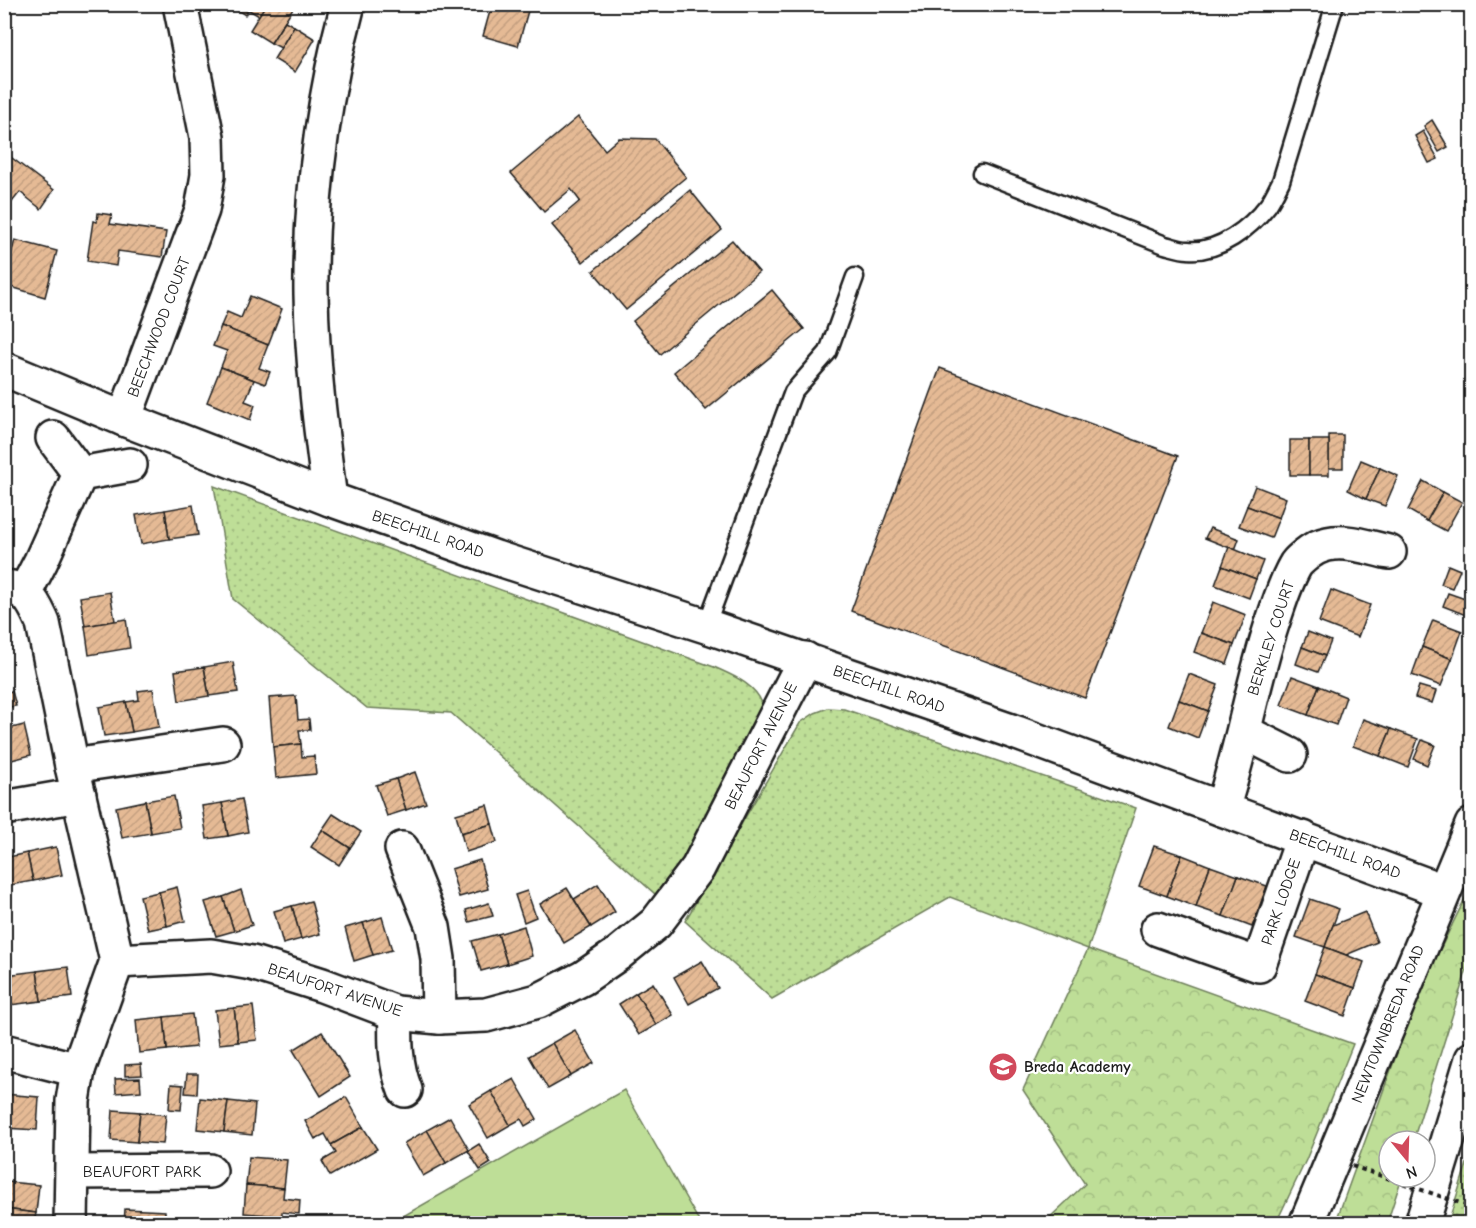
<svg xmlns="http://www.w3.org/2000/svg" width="1476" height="1228" viewBox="0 0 1476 1228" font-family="'Comic Neue',sans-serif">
  <defs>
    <pattern id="grass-dots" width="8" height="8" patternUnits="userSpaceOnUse" patternTransform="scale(1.5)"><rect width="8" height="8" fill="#bede97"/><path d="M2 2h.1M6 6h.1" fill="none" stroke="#a3be82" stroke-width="1.8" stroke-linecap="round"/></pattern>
    <pattern id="forest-crowns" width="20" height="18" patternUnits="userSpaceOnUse" patternTransform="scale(1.5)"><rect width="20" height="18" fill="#bede97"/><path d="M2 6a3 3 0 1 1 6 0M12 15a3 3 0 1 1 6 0" fill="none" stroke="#a3be82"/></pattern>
    <pattern id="building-hatch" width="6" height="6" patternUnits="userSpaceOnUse" patternTransform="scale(1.5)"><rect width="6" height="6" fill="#e5ba95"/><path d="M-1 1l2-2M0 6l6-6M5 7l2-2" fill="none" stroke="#c49f80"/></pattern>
  </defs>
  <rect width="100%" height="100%" fill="#fff"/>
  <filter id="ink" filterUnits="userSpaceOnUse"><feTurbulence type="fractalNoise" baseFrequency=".0167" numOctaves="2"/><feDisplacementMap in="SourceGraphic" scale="12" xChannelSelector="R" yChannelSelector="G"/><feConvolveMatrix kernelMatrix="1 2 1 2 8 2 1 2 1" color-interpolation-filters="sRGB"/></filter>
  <g filter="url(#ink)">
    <g fill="url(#grass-dots)" stroke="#6d7d5a" stroke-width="1.5">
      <path d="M214 486 714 667C731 675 754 683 762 703 763 707 763 713 763 718L663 901 451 713 367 708 233 599Z"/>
      <path d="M828 708 844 709 1136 808 1088 949 950 897 772 999 685 921 800 723 815 713Z"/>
      <path d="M1471 1151V1193L1462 1223H1448Z"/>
    </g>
    <g fill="url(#forest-crowns)" stroke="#6d7d5a" stroke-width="1.5">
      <path d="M1471 886V956L1413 1141H1389V1177H1402L1387 1223 1335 1224 1418 995Z"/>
      <path d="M1088 949 1353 1044 1306 1160 1276 1223H1044L1085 1184 1023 1090Z"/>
    </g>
    <path fill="#bede97" stroke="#6d7d5a" stroke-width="1.5" d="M624 1090 700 1223H391Z"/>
    <g fill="url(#building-hatch)" stroke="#1c1c1c" stroke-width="1.5">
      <path d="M228 4H252L245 15Z"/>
      <path d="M252 4H266L259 16 249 10Z"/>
      <path d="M266 4H287L293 8 271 43 250 30Z"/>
      <path d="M492 4H530L518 46 483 36Z"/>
      <path d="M285 21 294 26 281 48 271 43Z"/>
      <path d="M294 26 315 39 295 72 274 59Z"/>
      <path d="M578 117 605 150 619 138 655 139 686 177 583 262 552 225 580 201 571 189 544 212 511 173Z"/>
      <path d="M1432 120 1448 147 1439 152 1424 126Z"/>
      <path d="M1423 131 1438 159 1429 163 1415 136Z"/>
      <path d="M8 155 54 190 41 209 20 192 4 212V160Z"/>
      <path d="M690 190 722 230 626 310 593 271Z"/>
      <path d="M98 213 112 215 110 224 166 232 162 257 118 251 116 266 87 261 93 221 97 222Z"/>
      <path d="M15 240 57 251 45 297 4 285V279Z"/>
      <path d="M732 240 759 272 660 354 633 321Z"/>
      <path d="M772 290 804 329 706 410 674 372Z"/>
      <path d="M250 296 282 309 268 345 221 326 227 312 241 318Z"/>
      <path d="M221 326 268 345 259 368 270 372 265 384 221 367 227 351 213 346Z"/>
      <path d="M221 367 254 380 245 401 255 405 250 420 207 402Z"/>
      <path d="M940 368 1178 456 1085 698 851 611Z"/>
      <rect x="1329" y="435" width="14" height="33"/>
      <rect x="1290" y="440" width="19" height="35"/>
      <rect x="1309" y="440" width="20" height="35"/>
      <path d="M4 441 11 444 4 459Z"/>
      <path d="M1361 460 1380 468 1366 499 1348 490Z"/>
      <path d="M1380 468 1398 476 1385 506 1366 499Z"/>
      <path d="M1423 481 1443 492 1427 521 1408 510Z"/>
      <path d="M1255 486 1286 498 1279 518 1247 506Z"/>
      <path d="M1443 492 1462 502 1446 531 1427 521Z"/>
      <path d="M193 505 198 535 169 539 165 510Z"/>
      <path d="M1247 506 1279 518 1271 538 1239 526Z"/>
      <path d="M165 510 169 539 141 544 136 515Z"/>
      <path d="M1210 528 1239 539 1235 550 1205 538Z"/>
      <path d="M1229 547 1263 561 1256 579 1222 566Z"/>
      <path d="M1448 565 1460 570 1452 588 1441 584Z"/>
      <path d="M1222 566 1256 579 1249 598 1215 585Z"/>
      <path d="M1331 590 1370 605 1358 637 1319 622Z"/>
      <path d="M110 592 115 621 85 626 80 597Z"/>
      <path d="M1448 593 1471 601 1466 615 1443 606Z"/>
      <path d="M1213 602 1246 615 1234 645 1201 633Z"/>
      <path d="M126 619 130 648 89 655 85 626Z"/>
      <path d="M1433 620 1462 631 1452 659 1422 647Z"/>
      <path d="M1308 632 1331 641 1325 656 1302 647Z"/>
      <path d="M1201 633 1234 645 1227 664 1194 652Z"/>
      <path d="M1302 647 1325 656 1318 672 1296 664Z"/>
      <path d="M1422 647 1452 659 1441 686 1412 675Z"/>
      <path d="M233 662 238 692 209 696 204 667Z"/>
      <path d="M204 667 209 696 179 701 175 671Z"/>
      <path d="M1189 674 1218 685 1208 711 1179 700Z"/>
      <path d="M1292 676 1319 686 1308 715 1281 705Z"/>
      <path d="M1319 686 1346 697 1336 725 1308 715Z"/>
      <path d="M1419 686 1436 691 1432 703 1415 698Z"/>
      <path d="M153 689 159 727 132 732 126 702 139 700 138 691Z"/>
      <path d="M12 691 16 706 4 708V693Z"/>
      <path d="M296 696 298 720 309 719 310 730H299L301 744 273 747 269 698Z"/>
      <path d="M1179 700 1208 711 1198 738 1169 726Z"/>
      <path d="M126 702 132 732 104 736 99 707Z"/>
      <path d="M1363 719 1391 729 1380 756 1353 746Z"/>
      <path d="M24 725 31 755 4 762V730Z"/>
      <path d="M1391 729 1418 739 1408 767 1380 756Z"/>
      <path d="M1422 740 1435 745 1427 765 1414 759Z"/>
      <path d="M301 744 302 757 314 756 316 774 276 778 273 747Z"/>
      <path d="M415 772 426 803 406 810 396 779Z"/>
      <path d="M396 779 406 810 387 816 376 785Z"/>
      <path d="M174 796 180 828 151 833 145 801Z"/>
      <path d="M242 799 248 832 228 836 222 803Z"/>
      <path d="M145 801 151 833 122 838 116 807Z"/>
      <path d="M222 803 228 836 207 839 202 806Z"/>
      <path d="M487 805 492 824 461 833 456 814Z"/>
      <path d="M333 814 361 832 350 848 322 830Z"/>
      <path d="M492 824 497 842 466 852 461 833Z"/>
      <path d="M322 830 350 848 339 865 311 847Z"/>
      <path d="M1154 846 1182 855 1167 896 1139 886Z"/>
      <path d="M56 847 62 875 33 881 27 853Z"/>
      <path d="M27 853 33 881 4 886V858Z"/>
      <path d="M1182 855 1210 866 1196 907 1167 896Z"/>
      <path d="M480 860 488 889 459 897 451 869Z"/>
      <path d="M1210 866 1238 876 1223 916 1196 907Z"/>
      <path d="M1238 876 1267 886 1252 927 1223 916Z"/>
      <path d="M598 884 615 912 591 927 574 899Z"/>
      <path d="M177 887 185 921 167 926 159 892Z"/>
      <path d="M567 888 591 927 564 943 540 904Z"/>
      <path d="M241 890 252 925 234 931 223 897Z"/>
      <path d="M527 891 536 917 524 922 515 895Z"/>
      <path d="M159 892 167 926 148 930 140 896Z"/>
      <path d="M223 897 234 931 216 936 205 902Z"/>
      <path d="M1310 899 1339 909 1325 947 1296 937Z"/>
      <path d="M311 901 320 934 301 939 292 906Z"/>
      <path d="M489 903 493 916 469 922 466 910Z"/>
      <path d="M292 906 301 939 283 944 274 911Z"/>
      <path d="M1365 912 1377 942 1346 955 1325 947 1333 925Z"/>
      <path d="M382 917 392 950 373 955 363 923Z"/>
      <path d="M363 923 373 955 354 961 345 928Z"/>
      <path d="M524 926 532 956 507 964 498 934Z"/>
      <path d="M498 934 507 964 481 971 472 941Z"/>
      <path d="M1325 947 1364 962 1355 988 1315 974Z"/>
      <path d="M702 961 718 988 689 1004 674 977Z"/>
      <path d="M68 967 72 997 41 1001 37 971Z"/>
      <path d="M37 971 41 1001 10 1005 6 975Z"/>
      <path d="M1315 974 1355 988 1345 1016 1305 1001Z"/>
      <path d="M653 983 673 1015 656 1025 636 993Z"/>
      <path d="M636 993 656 1025 639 1035 619 1004Z"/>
      <path d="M253 1006 257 1040 238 1042 234 1008Z"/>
      <path d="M234 1008 238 1042 219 1044 215 1010Z"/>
      <path d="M192 1014 196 1047 167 1050 164 1017Z"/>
      <path d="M164 1017 167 1050 139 1053 136 1020Z"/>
      <path d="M575 1030 594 1063 571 1076 552 1043Z"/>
      <path d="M322 1032 350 1077 321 1096 293 1050Z"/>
      <path d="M552 1043 571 1076 548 1089 529 1056Z"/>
      <path d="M141 1064 142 1075 125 1076V1065Z"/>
      <path d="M187 1074H198L197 1094 185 1093Z"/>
      <path d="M140 1078 141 1091 116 1093 115 1079Z"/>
      <path d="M514 1079 537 1119 525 1126 521 1119 510 1125 491 1091Z"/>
      <path d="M171 1084 183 1085 181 1110 169 1109Z"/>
      <path d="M491 1091 510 1125 488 1138 469 1104Z"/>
      <path d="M4 1094 39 1097 37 1130 4 1128Z"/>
      <path d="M346 1097 363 1127 331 1145 325 1134 315 1139 305 1121Z"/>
      <path d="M200 1098 228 1101 224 1132 197 1129Z"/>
      <path d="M228 1101 255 1104 252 1135 224 1132Z"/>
      <path d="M113 1110 140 1112 137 1142 111 1140Z"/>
      <path d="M140 1112 166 1115 163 1144 137 1142Z"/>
      <path d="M450 1117 469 1150 446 1163 427 1130Z"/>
      <path d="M363 1127 377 1149 330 1176 322 1161 336 1153 331 1145Z"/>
      <path d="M427 1130 446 1163 423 1176 404 1143Z"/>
      <path d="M479 1144 491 1163 480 1170 468 1151Z"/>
      <path d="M249 1157 287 1160 284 1188 246 1185Z"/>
      <path d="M8 1182 39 1185 36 1213 5 1209Z"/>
      <path d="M246 1185 284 1188 283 1198 300 1200 299 1214 282 1212V1216L244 1213Z"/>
      <path d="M4 1209 36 1213 34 1224H4Z"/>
      <path d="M125 1209 165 1211V1224H124Z"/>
    </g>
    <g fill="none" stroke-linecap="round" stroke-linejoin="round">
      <g stroke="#1c1c1c" stroke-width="21">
        <g id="lane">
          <path d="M982 173 1165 245C1173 247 1181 250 1188 250 1219 253 1250 228 1268 205 1273 198 1277 189 1281 181L1335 4"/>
          <path d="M706 626 793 392 828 352 855 277"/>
        </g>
      </g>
      <g stroke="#1c1c1c" stroke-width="38">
        <g id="street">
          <path d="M124 419 202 210 208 175 207 137 180 4"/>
          <path d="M53 438 80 474"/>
          <path d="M330 499C321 432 312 363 311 294 310 197 323 98 348 4"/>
          <path d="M4 587C29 588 34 604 43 623L72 766 117 961"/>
          <path d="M25 592 41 561 80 474 130 465"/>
          <path d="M1244 732 1290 755"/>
          <path d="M72 766 223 744"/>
          <path d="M4 808 79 795"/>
          <path d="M1222 809C1242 748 1252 685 1272 624 1279 604 1285 582 1296 564 1300 559 1311 550 1318 547 1340 537 1366 547 1389 552"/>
          <path d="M402 849 433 927 438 959 439 1017"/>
          <path d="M1158 929 1259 965 1303 838"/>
          <path d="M117 961 211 956 252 963 322 985 396 1013 439 1017 486 1015 538 1001 583 978 618 954 656 923 698 868 805 659"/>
          <path d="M396 1013C395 1040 395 1065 405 1090"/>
          <path d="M4 1051 78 1070"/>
          <path d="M73 1172 210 1171"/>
          <path d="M71 1224 73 1101 78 1070 117 961"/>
        </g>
      </g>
      <g stroke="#1c1c1c" stroke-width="38">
        <g id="secondary">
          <path d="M4 369 124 419 330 499 496 558 706 626 1017 733 1443 891"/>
          <path d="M1306 1224 1472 825"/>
        </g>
      </g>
      <g stroke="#1c1c1c" stroke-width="38">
        <path id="highway" d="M1422 1224 1472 1059"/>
      </g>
      <use href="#lane" stroke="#fff" stroke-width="16"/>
      <use href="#street" stroke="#fff" stroke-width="33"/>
      <use href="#secondary" stroke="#fff" stroke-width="33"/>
      <use href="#highway" stroke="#fff" stroke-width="33"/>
      <path stroke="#1c1c1c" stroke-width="4" stroke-dasharray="4.5 4.5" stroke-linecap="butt" d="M1352 1166 1472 1207"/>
    </g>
  </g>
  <defs>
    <g id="school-disc" transform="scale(1.5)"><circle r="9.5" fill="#d1495b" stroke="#fff"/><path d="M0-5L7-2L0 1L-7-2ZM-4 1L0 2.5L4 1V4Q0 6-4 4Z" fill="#fff"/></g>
  </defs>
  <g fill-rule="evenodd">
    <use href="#school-disc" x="1003" y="1067"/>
  </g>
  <g text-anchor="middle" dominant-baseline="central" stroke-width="4.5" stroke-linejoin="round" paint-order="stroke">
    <g font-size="16" fill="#1c1c1c" stroke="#fff">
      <text transform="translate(159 327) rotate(-69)">BEECHWOOD COURT</text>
      <text transform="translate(428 534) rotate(19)">BEECHILL ROAD</text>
      <text transform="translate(1271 638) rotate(-72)">BERKLEY COURT</text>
      <text transform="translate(889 689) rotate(19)">BEECHILL ROAD</text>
      <text transform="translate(761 746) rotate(-63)">BEAUFORT AVENUE</text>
      <text transform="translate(1345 854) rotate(20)">BEECHILL ROAD</text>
      <text transform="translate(1281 902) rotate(-71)">PARK LODGE</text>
      <text transform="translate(335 990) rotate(18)">BEAUFORT AVENUE</text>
      <text transform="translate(1388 1024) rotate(-68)">NEWTOWNBREDA ROAD</text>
      <text x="142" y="1172">BEAUFORT PARK</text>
    </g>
    <g font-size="16" font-weight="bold" fill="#1c1c1c" stroke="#fff" text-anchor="start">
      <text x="1024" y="1067">Breda Academy</text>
    </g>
  </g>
  <rect width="1476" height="1228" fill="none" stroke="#fff" stroke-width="24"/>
  <rect x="12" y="12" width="1452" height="1204" fill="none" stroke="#1c1c1c" stroke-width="2" filter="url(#ink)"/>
  <g transform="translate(1407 1159) rotate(161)"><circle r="28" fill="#ffffff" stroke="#a4a4a4" stroke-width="1.5"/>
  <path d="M0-4.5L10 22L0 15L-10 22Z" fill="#d1495b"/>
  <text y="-9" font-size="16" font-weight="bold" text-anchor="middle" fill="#1c1c1c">N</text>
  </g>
</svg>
